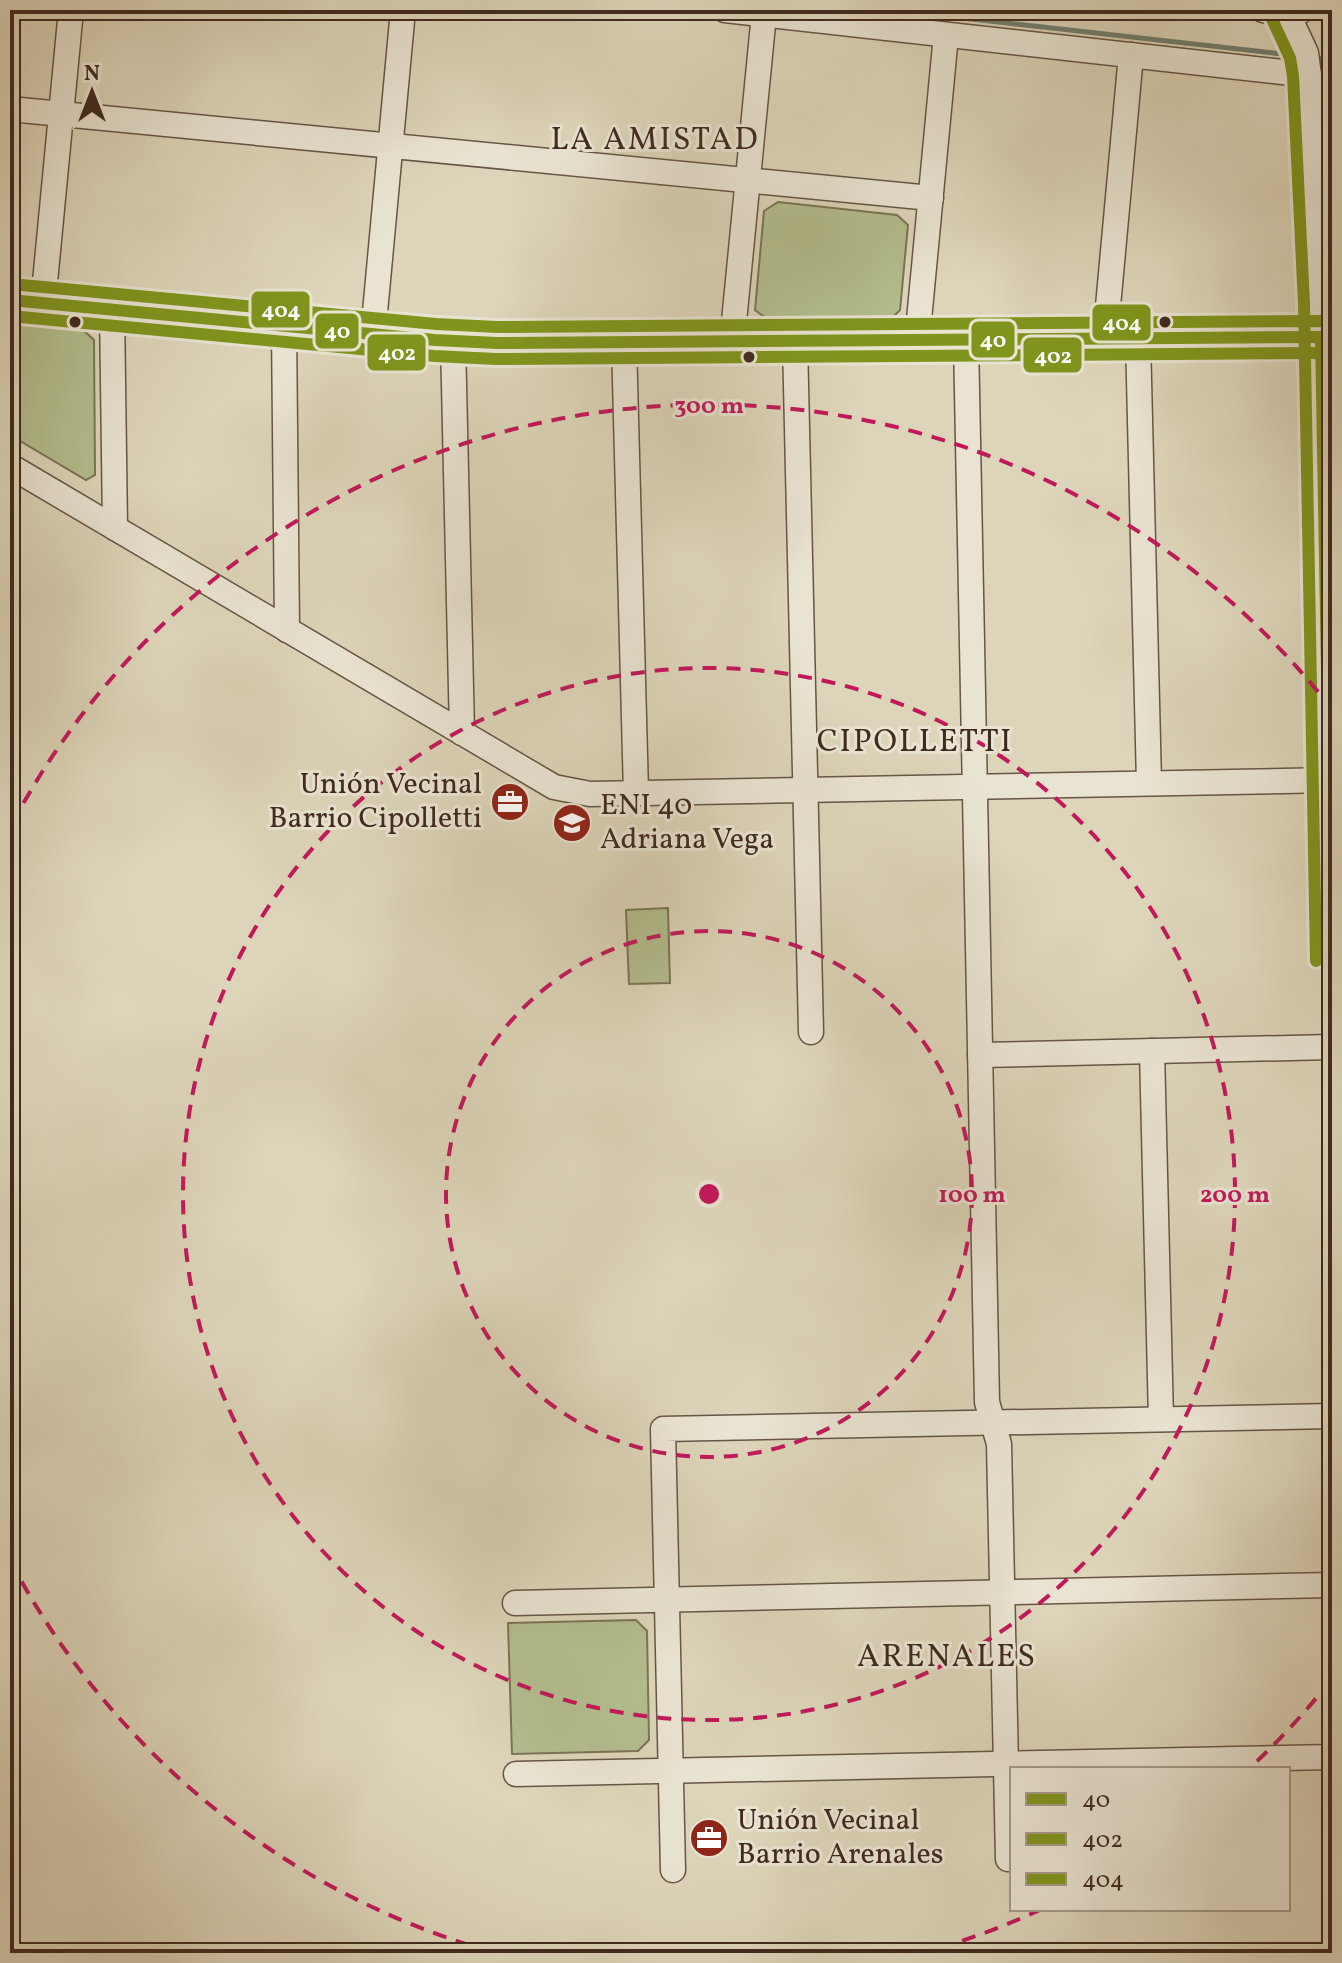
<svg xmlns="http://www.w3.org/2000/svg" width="1342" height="1963" viewBox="0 0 1342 1963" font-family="Vollkorn,serif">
  <rect width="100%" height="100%" fill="#ddd5ba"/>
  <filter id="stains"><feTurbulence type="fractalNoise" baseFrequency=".0025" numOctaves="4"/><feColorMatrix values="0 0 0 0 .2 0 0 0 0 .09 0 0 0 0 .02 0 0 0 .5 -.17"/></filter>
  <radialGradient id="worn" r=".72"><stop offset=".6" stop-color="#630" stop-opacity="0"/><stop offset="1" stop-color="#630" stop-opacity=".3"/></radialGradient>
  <g fill="#b3bd8e" stroke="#7a7456" stroke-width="2">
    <path d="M778 202 897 215 908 225 900 310 893 317 767 319 755 310 764 211Z"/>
    <path d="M10 322 82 329 94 340 95 475 86 480 10 435Z"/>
    <path d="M668 908 670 983 629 984 626 910Z"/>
    <path d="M636 1620 647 1631 649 1740 638 1751 512 1754 508 1623Z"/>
  </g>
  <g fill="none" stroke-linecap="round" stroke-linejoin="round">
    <g stroke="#728072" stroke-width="5">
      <path d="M891 10 1300 56"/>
      <path d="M1314 58 1332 60"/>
    </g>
    <g stroke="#675546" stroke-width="27">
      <g id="minor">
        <path d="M725 10 1309 75"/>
        <path d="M1263 10 1287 13 1301 11"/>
        <path d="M1286 10 1306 53 1309 75 1320 303 1332 961"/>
        <path d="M10 109 931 198"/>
        <path d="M10 300 435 340 497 343 1321 337"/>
        <path d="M43 303 71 10"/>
        <path d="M112 310 115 528"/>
        <path d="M284 326 287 630"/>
        <path d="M373 334 403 10"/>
        <path d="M1105 339 1131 55"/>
        <path d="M1138 339 1149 783"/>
        <path d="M966 340 987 1402 999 1444 1008 1859"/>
        <path d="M453 341 462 733"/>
        <path d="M917 341 946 35"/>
        <path d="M732 342 764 14"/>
        <path d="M795 342 811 1032"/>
        <path d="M624 343 636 793"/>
        <path d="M10 466 554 787 590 794 1332 780"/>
        <path d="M1152 1051 1161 1419"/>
        <path d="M980 1055 1332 1047"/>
        <path d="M515 1603 1332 1585"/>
        <path d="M516 1774 1332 1757"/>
        <path d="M673 1870 663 1429 1332 1416"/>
      </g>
    </g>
    <use href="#minor" stroke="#e9e4d2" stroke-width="24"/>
    <g stroke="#e9e4d2" stroke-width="18">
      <g id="bus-1">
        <path d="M10 300 435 340 497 343 1321 337"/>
        <path d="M1321 337 1329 780"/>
      </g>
    </g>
    <g stroke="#e9e4d2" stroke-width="18">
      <g id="bus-2">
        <path d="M1271 17 1290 58 1293 76 1304 304 1316 961"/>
        <path d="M10 316 434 356 496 359 1321 353"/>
      </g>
    </g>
    <g stroke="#e9e4d2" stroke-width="18">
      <path id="bus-3" d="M11 284 436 324 497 327 1321 321 1332 325"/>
    </g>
    <use href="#bus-1" stroke="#80951d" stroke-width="12"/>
    <use href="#bus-2" stroke="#80951d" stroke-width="12"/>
    <use href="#bus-3" stroke="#80951d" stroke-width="12"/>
  </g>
  <g fill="none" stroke="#c2185b" stroke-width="4" stroke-dasharray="14 10">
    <circle cx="709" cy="1194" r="263"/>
    <circle cx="709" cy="1194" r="526"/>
    <path d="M1331 1680A789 789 0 0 1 1252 1766M1042 1909A789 789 0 0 1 926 1952M492 1952A789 789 0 0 1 12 1564M12 824A789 789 0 0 1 1331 708"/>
  </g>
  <defs>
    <g id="office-disc" transform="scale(2)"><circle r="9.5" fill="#8f2418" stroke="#e9e4d2"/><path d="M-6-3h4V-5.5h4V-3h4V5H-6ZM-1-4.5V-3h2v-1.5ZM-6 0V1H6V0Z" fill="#fff"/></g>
    <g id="school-disc" transform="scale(2)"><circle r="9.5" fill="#8f2418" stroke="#e9e4d2"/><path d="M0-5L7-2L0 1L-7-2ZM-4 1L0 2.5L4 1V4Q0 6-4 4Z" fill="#fff"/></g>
  </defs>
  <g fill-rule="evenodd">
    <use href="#office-disc" x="510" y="802"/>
    <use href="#school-disc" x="572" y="823"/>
    <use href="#office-disc" x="709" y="1838"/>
  </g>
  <g fill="#402a1f" stroke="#e9e4d2" stroke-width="3">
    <circle cx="75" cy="322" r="7"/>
    <circle cx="1165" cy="322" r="7"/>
    <circle cx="749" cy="357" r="7"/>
  </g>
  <g text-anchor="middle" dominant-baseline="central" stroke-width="6" stroke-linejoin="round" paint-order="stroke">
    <g font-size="30" fill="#402a1f" stroke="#e9e4d2" text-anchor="start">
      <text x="482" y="785" text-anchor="end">Unión Vecinal<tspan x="482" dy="34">Barrio Cipolletti</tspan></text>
      <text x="600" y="806">ENI 40<tspan x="600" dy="34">Adriana Vega</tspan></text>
      <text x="737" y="1821">Unión Vecinal<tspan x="737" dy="34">Barrio Arenales</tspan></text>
    </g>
    <g font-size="32" letter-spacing="2" fill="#402a1f" stroke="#e9e4d2">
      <text x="655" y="141">LA AMISTAD</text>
      <text x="915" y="743">CIPOLLETTI</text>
      <text x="947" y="1658">ARENALES</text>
    </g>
  </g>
  <circle cx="709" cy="1194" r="12" fill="#c2185b" stroke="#e9e4d2" stroke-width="4"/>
  <g font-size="24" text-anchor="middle" font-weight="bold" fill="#c2185b" stroke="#e9e4d2" stroke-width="6" stroke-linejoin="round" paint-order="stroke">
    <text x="709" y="413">300 m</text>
    <text x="972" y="1202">100 m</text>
    <text x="1235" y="1202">200 m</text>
  </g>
  <g stroke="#e9e4d2" stroke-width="3">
    <rect x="250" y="290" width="61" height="39" rx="8" fill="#80951d"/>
    <rect x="1091" y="303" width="61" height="39" rx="8" fill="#80951d"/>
    <rect x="314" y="312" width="46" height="38" rx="8" fill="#80951d"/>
    <rect x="970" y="320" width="46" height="39" rx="8" fill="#80951d"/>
    <rect x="366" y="333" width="61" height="39" rx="8" fill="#80951d"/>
    <rect x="1022" y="336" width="61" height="38" rx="8" fill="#80951d"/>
  </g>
  <g font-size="22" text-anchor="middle" font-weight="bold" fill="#fff">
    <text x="281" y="317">404</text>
    <text x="1122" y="330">404</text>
    <text x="337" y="338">40</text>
    <text x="993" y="347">40</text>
    <text x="397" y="360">402</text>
    <text x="1053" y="363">402</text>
  </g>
  <rect width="1342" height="1963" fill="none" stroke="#ddd5ba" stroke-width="40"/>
  <rect x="12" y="12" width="1318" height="1939" fill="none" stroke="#402a1f" stroke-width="4"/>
  <rect x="20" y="20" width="1302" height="1923" fill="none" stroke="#402a1f" stroke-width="2"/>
  <rect x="1010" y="1767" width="280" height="144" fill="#e9e4d2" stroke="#a59a8a" stroke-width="2"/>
  <rect x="1026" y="1793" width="40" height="12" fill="#80951d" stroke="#a59a8a" stroke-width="2"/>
  <text x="1082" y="1807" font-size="24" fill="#402a1f">40</text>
  <rect x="1026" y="1833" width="40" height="12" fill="#80951d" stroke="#a59a8a" stroke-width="2"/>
  <text x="1082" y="1847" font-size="24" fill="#402a1f">402</text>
  <rect x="1026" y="1873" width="40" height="12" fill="#80951d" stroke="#a59a8a" stroke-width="2"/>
  <text x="1082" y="1887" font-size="24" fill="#402a1f">404</text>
  <g transform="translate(92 92)" stroke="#e9e4d2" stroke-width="6" paint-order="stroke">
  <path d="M0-6L14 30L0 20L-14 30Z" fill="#402a1f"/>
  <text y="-12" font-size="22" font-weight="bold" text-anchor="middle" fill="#402a1f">N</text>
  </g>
  <rect width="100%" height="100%" filter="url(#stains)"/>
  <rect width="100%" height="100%" fill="url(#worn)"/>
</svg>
